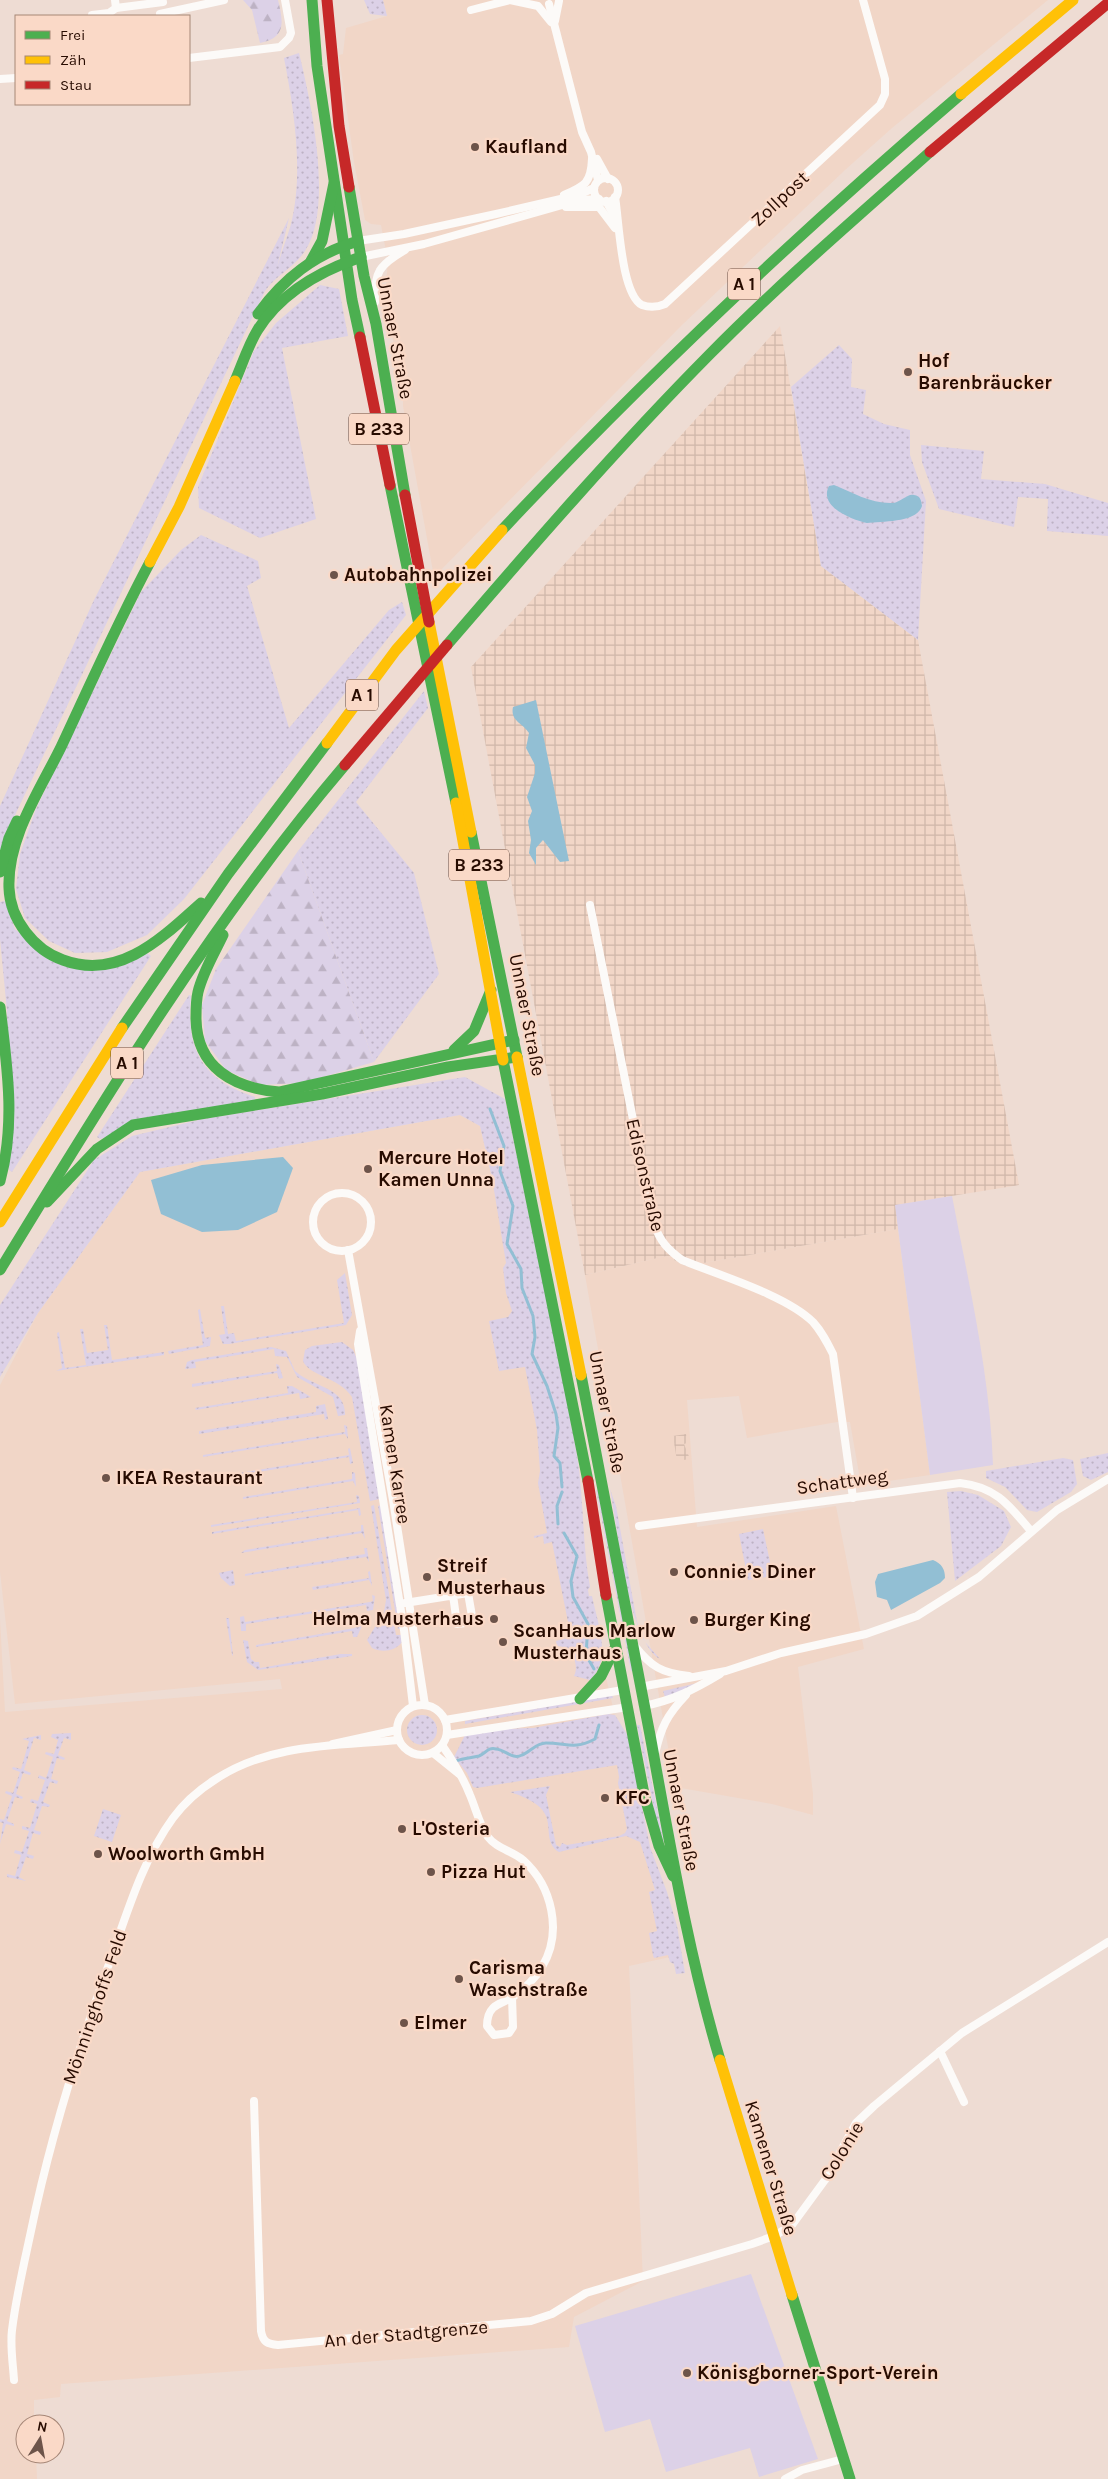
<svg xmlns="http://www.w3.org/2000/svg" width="1108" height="2479" viewBox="0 0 1108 2479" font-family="Karla,sans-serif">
  <defs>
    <pattern id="industrial-grid" width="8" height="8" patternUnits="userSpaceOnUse" patternTransform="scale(1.25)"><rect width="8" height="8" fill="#f1d6c7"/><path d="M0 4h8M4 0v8" fill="none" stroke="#cfb6a9"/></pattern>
    <pattern id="grass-dots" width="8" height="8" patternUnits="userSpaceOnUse" patternTransform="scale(1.25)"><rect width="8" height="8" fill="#dcd1e7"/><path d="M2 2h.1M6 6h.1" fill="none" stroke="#bdb2c4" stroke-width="1.8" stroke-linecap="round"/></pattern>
    <pattern id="forest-firs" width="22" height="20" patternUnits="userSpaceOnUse" patternTransform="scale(1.25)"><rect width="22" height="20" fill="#dcd1e7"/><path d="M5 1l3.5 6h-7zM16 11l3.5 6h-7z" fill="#bdb2c4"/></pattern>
  </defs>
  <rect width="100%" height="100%" fill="#eedcd3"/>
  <g fill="#f1d6c7">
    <path d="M383 0H1048L892 128 845 170 682 325 434 577 403 406V398L385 295 388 261 381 225 371 224 365 220 354 162 339 55 343 54 346 28 387 16Z"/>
    <path d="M460 1115 480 1126 670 1957 629 1966 643 2281 574 2317 569 2347 61 2384 60 2397 34 2400V2424H25V2454H36L37 2479H0V1619L5 1712 282 1689 280 1679 15 1704 0 1572V1385L38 1313 140 1172Z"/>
    <path d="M898 1229 930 1475 861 1485 850 1422H837L747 1438 739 1396 687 1400 697 1527 836 1506 864 1649 798 1667 813 1794V1815L772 1804 675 1787 585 1275 666 1256 686 1266Z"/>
  </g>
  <g fill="url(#industrial-grid)">
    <path d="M780 326 821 566 918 640 1019 1185 896 1205 898 1229 686 1266 666 1256 585 1275 471 667Z"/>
    <path d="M686 1434 687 1443 684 1444 690 1459 677 1461 673 1436Z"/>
  </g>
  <g fill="url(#grass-dots)">
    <path d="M364 0H383L387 16 370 14Z"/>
    <path d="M299 53C311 102 334 207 305 251 294 268 276 275 265 291L6 834 0 853V806L94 600 289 218 277 268C281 253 287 238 291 224 304 172 294 110 284 58Z"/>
    <path d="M320 285 339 289 348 336 282 348 316 519 260 538 199 508 198 487 254 351 276 323Z"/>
    <path d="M839 345 852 359 851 387 866 390 863 414 884 424 910 430V455L926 501 918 640 821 566 791 387Z"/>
    <path d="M921 445 984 451 981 479 1045 484 1108 503V536L1047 531 1048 499 1018 497 1014 527 939 509 922 462Z"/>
    <path d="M201 535 258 561 261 578 247 586 289 728 389 610 402 602 406 615 184 899 147 935 107 952 75 953 49 941 25 918 16 889 20 854 36 809 141 592 181 550Z"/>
    <path d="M424 691 428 708 356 802 414 873 439 974 374 1062 298 851Z"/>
    <path d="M5 901 15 929 41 952 72 967 147 953 151 956 12 1172 9 1170 7 1011 0 939V902Z"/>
    <path d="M189 995 191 996C186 1050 202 1080 255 1097V1101L100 1139 97 1137Z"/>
    <path d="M465 1077 505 1099C529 1218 556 1336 577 1455 584 1499 582 1543 590 1587L588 1590 589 1596H592C597 1622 613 1659 590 1680L574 1676C580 1664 571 1646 557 1646L556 1641 571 1637 552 1542 544 1544 543 1536 534 1538V1536L547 1533 538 1483 540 1471 537 1430 525 1367 499 1371 489 1321 508 1317 512 1311 506 1293 503 1268 506 1263 492 1178 480 1126 460 1115 140 1172 38 1313 0 1377V1305L94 1160 132 1136 203 1119Z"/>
    <path d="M345 1273 352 1315 346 1325 229 1344H223L219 1335 225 1334 221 1306H224L228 1334 234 1333 236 1341 344 1323 337 1280Z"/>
    <path d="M200 1309 205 1338 211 1337 210 1346 169 1354 168 1351 203 1345 198 1310Z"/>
    <path d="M104 1325H107L112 1360 164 1352V1355L56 1371 62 1368 57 1333 59 1332 65 1368 86 1365 80 1329H83L87 1353 108 1350Z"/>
    <path d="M342 1342 353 1350 358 1361 380 1499 370 1501 352 1397C339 1377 309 1376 303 1361L305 1350 312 1346Z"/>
    <path d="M271 1347 286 1351 295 1371 300 1375C317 1387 346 1389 345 1415L338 1416 333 1397 297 1377 287 1357 275 1356 274 1349 195 1362 196 1368 185 1369 187 1362 192 1360Z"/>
    <path d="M276 1364 279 1365 283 1378 279 1379 277 1373 192 1387V1384L277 1371Z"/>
    <path d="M287 1386H292L311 1397 300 1399 299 1393 196 1410 195 1408 288 1393Z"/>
    <path d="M325 1404 328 1419 325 1420 324 1414 199 1434V1431L316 1412V1406Z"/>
    <path d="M344 1425 347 1426 348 1439 345 1434 203 1457V1455L345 1432Z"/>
    <path d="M350 1448 353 1463 350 1464 349 1457 240 1475 239 1473 349 1455 348 1449Z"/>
    <path d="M1108 1453V1472L1091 1480 1083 1476 1080 1459Z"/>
    <path d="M1063 1458 1073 1460 1077 1484 1071 1492 1037 1512 1027 1510 1005 1487 986 1478V1471Z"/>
    <path d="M352 1472 355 1473 356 1487 353 1481 243 1499V1497L352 1479Z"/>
    <path d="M610 1489 616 1506 637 1622 645 1642 660 1659C627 1639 618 1528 610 1489Z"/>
    <path d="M596 1490H599L634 1671H631Z"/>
    <path d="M961 1491 978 1495 1004 1511 1011 1527 1001 1546 955 1581 947 1492Z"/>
    <path d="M356 1495 359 1496 360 1503 211 1527V1525L357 1502Z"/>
    <path d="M374 1505 396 1635H402V1642C396 1651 382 1653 372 1648L367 1640 384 1612 386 1600 371 1506Z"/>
    <path d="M381 1505 401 1629H398L378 1506Z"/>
    <path d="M360 1508 361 1515 359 1516 358 1510 212 1534V1532Z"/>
    <path d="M361 1525H363L365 1539 362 1533 241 1553 245 1550 361 1531Z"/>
    <path d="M763 1529 773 1576 748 1580 739 1534Z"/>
    <path d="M364 1548H367L369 1562 366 1557 245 1576V1574L365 1554Z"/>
    <path d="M233 1570 235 1585 230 1586 221 1578 219 1573Z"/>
    <path d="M370 1571 372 1586 369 1580 313 1590 312 1587 369 1578 368 1572Z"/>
    <path d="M372 1595 375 1596 373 1610 367 1611 366 1605 246 1624V1631H241L240 1617 244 1616 245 1622 370 1602 373 1601Z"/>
    <path d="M226 1618H229L233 1656 232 1655Z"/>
    <path d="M364 1621 357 1637H353L352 1631 256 1647V1645L355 1628V1622Z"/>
    <path d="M243 1640 248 1641 251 1659 255 1662H259L260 1668 341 1654H352V1656L258 1670 247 1662Z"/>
    <path d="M702 1682V1684L665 1697 663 1691Z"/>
    <path d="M612 1695 613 1698 465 1724V1721Z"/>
    <path d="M608 1714 615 1715 628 1736 650 1847 667 1892 677 1926 685 1973 676 1974 674 1964 670 1962 668 1955 654 1958 653 1955 649 1933 657 1931 649 1892 655 1890 640 1842 626 1836 559 1852C545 1844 551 1828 546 1816 541 1803 522 1796 510 1792L550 1786 546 1795 556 1845 560 1847 562 1843 567 1845 619 1836 625 1833 627 1829 618 1783 619 1777 617 1765 477 1788 473 1787 467 1773 454 1757 465 1735 495 1729 533 1728Z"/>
    <circle cx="422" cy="1730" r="15"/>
    <path d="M637 1725H640L664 1842 660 1839Z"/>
    <path d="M71 1733V1740L64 1738 58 1755 65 1758 64 1760 57 1758 51 1779 58 1781 57 1784 50 1782 43 1802 50 1805 49 1807 42 1806 34 1830 41 1832 40 1835 33 1833 27 1854 34 1856 33 1859 26 1857 19 1877 26 1881 7 1877V1874L15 1876 21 1855 14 1853 15 1850 22 1852 29 1831 22 1829V1826L30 1828 37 1804 30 1802 31 1799 38 1801 45 1780 38 1778 39 1775 46 1778 53 1757 45 1754 46 1752 54 1754 58 1740 51 1737 52 1734Z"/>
    <path d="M41 1735V1740L34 1738 24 1770 31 1773 30 1775 23 1773 16 1794 23 1797 22 1799 15 1797 7 1821 14 1824V1826L6 1824 0 1844 3 1823 0 1822V1819L4 1820 12 1796 5 1793 6 1791 13 1793 20 1772 12 1769 13 1767 21 1769 29 1741 22 1739Z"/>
    <path d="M103 1809 121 1815 112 1842 94 1836Z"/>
  </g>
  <g fill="url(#forest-firs)">
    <path d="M243 0H278C283 21 287 38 260 43L252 10Z"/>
    <path d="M298 851 374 1062 302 1083 260 1085 226 1070 205 1041 202 1005 216 969Z"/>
  </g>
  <g fill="#dcd1e7">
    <path d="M952 1196C969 1285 990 1374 993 1465L930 1475 895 1205Z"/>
    <path d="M751 2274 818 2459 759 2477 750 2448 666 2472 650 2419 605 2432 575 2326Z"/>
  </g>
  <g fill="#92bfd4">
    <path d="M834 485C854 493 871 504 893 503 901 502 908 493 914 495 921 496 921 501 922 506 917 523 882 521 867 523 853 520 818 507 829 486Z"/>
    <path d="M536 700 569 861 560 862 543 840 536 848V865L529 853 531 840 528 821 532 811 527 797 535 773V765L526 748 529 733C523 723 510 721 513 707Z"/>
    <path d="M283 1157 293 1168 277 1212 238 1230 202 1232 161 1214 151 1180 202 1165Z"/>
    <path d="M933 1560C942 1564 945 1569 945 1578L940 1583 891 1610 887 1600 877 1597 875 1582 878 1574Z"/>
  </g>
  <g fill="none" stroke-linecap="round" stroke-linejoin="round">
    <g stroke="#92bfd4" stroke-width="3">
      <path d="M490 1109 504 1146 500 1171 513 1206 507 1244 521 1269 522 1288 533 1316 535 1337 532 1354 547 1386 556 1414 558 1428 554 1456 560 1463 562 1487"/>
      <path d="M558 1524 557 1506 562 1492"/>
      <path d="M564 1533 577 1556 571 1581 573 1597 588 1624 586 1655 594 1669"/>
      <path d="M456 1761C464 1758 471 1758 479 1756 486 1753 488 1747 496 1749 506 1750 512 1760 522 1755 530 1752 536 1743 546 1743 567 1743 574 1750 595 1739L599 1725"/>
    </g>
    <g stroke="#fcfaf8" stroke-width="8">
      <path d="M510 0 538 6 551 22"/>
      <path d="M549 4 582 132 591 152 598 180"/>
      <path d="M116 8 163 2"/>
      <path d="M471 10 510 0"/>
      <path d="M160 14 224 0"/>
      <path d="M92 15 109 13 116 8 115 0"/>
      <path d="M555 21 559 1"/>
      <path d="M189 58 280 47 289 38 291 33 285 0"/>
      <path d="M0 79 16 78"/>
      <path d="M597 159 608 179"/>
      <circle cx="606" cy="190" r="12"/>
      <path d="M564 195C585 186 591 183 592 159"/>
      <path d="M615 197C619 220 621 294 642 305 650 308 658 307 665 304L880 105 885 94V79L863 0"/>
      <path d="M606 201 612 212 614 223"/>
      <path d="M566 207H599L615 228"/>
      <path d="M358 241 404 234 496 214 578 195 594 188"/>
      <path d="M361 257 424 244 580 200 599 199"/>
      <path d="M375 302C374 272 379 265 405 250"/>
      <path d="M590 905 654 1224C660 1241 667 1249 682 1260 718 1275 786 1295 813 1322 822 1332 827 1342 833 1354L853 1498"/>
      <circle cx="342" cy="1222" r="29"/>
      <path d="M348 1250 393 1500 425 1705"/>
      <path d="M360 1331 358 1344 404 1630 413 1706"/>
      <path d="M639 1526 960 1483C996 1487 1009 1505 1031 1531"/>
      <path d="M405 1603 468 1593 473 1622 457 1624 453 1595"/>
      <path d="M634 1645C651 1667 662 1673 689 1676"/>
      <path d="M640 1687 726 1671 781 1653 866 1634 917 1616 979 1577 1057 1510 1108 1479"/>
      <circle cx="422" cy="1730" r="25"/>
      <path d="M643 1706C672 1701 695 1689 720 1674"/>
      <path d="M445 1720 623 1690"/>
      <path d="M447 1735 628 1707"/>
      <path d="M333 1744 397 1730"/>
      <path d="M442 1745C453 1761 463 1777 470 1795 476 1809 479 1824 488 1837 496 1848 512 1851 523 1860 552 1886 563 1932 542 1967 535 1979 524 1989 513 1997 507 2001 498 2003 493 2008 488 2013 487 2019 487 2026L494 2035 509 2033 513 2027 512 1997"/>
      <path d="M433 1753 459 1774"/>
      <path d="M655 1754C661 1727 667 1715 686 1695"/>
      <path d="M940 2051 964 2102"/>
      <path d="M254 2101 261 2331C263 2342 267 2344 278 2345L531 2321 552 2314 586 2293 752 2244 774 2236 792 2225 825 2180 856 2123 874 2106 962 2033 1108 1942"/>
      <path d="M14 2380C13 2364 10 2346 12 2330 16 2297 24 2264 31 2231 50 2139 78 2049 110 1961 127 1913 143 1859 173 1818 184 1803 200 1789 216 1779 271 1743 336 1746 399 1740"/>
      <path d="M785 2479 802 2470 843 2459"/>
    </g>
    <g stroke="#4caf50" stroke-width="11">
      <path d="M312 0 317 66 352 300 360 337"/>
      <path d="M349 187 364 276 376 324 405 495"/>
      <path d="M311 261 322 241 334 183"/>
      <path d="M258 314C284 278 315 254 358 241"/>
      <path d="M235 381C242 365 248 346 257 331 280 293 320 271 361 257"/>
      <path d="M390 485 456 803"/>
      <path d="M502 530C646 376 800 232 961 94"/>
      <path d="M150 562C118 622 90 685 61 747 40 790 7 838 9 888 10 919 34 950 63 960 119 981 162 938 201 903"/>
      <path d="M447 645C532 546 618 447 710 354 780 283 856 218 930 152"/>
      <path d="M471 832 517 1057"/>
      <path d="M0 872 9 838 17 821"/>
      <path d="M223 935C214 954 203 972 198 992 196 1000 196 1010 196 1019 197 1068 234 1088 279 1092L514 1040"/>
      <path d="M0 1007C7 1066 16 1123 0 1181"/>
      <path d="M122 1028 228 874 327 743"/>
      <path d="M454 1050 474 1031 491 990"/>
      <path d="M503 1060 588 1481"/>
      <path d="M47 1202 97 1149 133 1125 322 1094 448 1067 517 1057"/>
      <path d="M0 1270C106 1096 213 920 345 765"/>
      <path d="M581 1375C605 1495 628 1615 650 1735 670 1844 688 1953 720 2060"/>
      <path d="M606 1595 644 1794 659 1846 673 1876"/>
      <path d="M580 1699 601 1676 615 1648"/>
      <path d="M792 2295 850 2479"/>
    </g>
    <g stroke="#ffc107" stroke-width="11">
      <path d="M961 94 1073 0"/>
      <path d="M150 562 179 507 235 381"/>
      <path d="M429 622 471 832"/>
      <path d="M327 743 396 650 502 530"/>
      <path d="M456 803 503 1060"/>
      <path d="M517 1057 581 1375"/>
      <path d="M0 1222 122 1028"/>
      <path d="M720 2060 792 2295"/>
    </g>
    <g stroke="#c62828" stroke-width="11">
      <path d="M327 0 339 126 349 187"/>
      <path d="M930 152 1108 3"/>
      <path d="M360 337 390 485"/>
      <path d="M405 495 429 622"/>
      <path d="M345 765 447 645"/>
      <path d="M588 1481 606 1595"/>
    </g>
  </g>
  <g fill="#6d544a" stroke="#fad9c7" stroke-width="2">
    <circle cx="475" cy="147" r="5"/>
    <circle cx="908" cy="372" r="5"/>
    <circle cx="334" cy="575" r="5"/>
    <circle cx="368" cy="1169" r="5"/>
    <circle cx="106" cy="1478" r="5"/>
    <circle cx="674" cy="1572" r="5"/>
    <circle cx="427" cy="1577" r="5"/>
    <circle cx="494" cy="1619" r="5"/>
    <circle cx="694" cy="1620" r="5"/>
    <circle cx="503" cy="1642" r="5"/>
    <circle cx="605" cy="1798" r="5"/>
    <circle cx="402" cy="1829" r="5"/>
    <circle cx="98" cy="1854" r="5"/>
    <circle cx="431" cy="1872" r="5"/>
    <circle cx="459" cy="1979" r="5"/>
    <circle cx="404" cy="2023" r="5"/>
    <circle cx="687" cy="2373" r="5"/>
  </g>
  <g text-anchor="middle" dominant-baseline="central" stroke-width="4.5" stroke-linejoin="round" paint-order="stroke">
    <g fill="#fad9c7" stroke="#66493c" stroke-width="1">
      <rect x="728" y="268.5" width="32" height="31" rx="4"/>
      <rect x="349" y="413.5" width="60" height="31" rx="4"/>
      <rect x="346" y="679.5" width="32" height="31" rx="4"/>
      <rect x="449" y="849.5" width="60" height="31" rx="4"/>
      <rect x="111" y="1047.5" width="32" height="31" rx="4"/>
    </g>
    <g font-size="18" font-weight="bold" fill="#270b00">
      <text x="744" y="284">A 1</text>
      <text x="379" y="429">B 233</text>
      <text x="362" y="695">A 1</text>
      <text x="479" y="865">B 233</text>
      <text x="127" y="1063">A 1</text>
    </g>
    <g font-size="19" font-weight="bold" fill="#270b00" stroke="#fad9c7" text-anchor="start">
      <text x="485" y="147">Kaufland</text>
      <text x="918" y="361">Hof<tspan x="918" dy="22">Barenbräucker</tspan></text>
      <text x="344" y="575">Autobahnpolizei</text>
      <text x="378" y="1158">Mercure Hotel<tspan x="378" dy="22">Kamen Unna</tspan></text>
      <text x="116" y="1478">IKEA Restaurant</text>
      <text x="437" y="1566">Streif<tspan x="437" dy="22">Musterhaus</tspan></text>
      <text x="684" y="1572">Connie’s Diner</text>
      <text x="484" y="1619" text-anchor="end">Helma Musterhaus</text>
      <text x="704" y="1620">Burger King</text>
      <text x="513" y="1631">ScanHaus Marlow<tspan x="513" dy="22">Musterhaus</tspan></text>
      <text x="615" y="1798">KFC</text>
      <text x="412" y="1829">L'Osteria</text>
      <text x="108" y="1854">Woolworth GmbH</text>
      <text x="441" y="1872">Pizza Hut</text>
      <text x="469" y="1968">Carisma<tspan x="469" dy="22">Waschstraße</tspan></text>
      <text x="414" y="2023">Elmer</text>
      <text x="697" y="2373">Könisgborner-Sport-Verein</text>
    </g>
    <g font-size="19" fill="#270b00" stroke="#fad9c7">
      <text transform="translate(780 199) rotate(-43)">Zollpost</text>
      <text transform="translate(395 338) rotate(79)">Unnaer Straße</text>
      <text transform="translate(527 1015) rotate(79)">Unnaer Straße</text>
      <text transform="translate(645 1175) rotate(77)">Edisonstraße</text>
      <text transform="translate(607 1412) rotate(79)">Unnaer Straße</text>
      <text transform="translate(395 1464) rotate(81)">Kamen Karree</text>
      <text transform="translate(842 1482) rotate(-8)">Schattweg</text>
      <text transform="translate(681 1810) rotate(79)">Unnaer Straße</text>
      <text transform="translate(95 2007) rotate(-71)">Mönninghoffs Feld</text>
      <text transform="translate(842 2151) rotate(-58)">Colonie</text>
      <text transform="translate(771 2168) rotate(73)">Kamener Straße</text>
      <text transform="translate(406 2334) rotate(-5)">An der Stadtgrenze</text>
    </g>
  </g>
  <rect x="15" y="15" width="175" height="90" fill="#fad9c7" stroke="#a68777"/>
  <rect x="25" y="31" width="25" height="8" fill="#4caf50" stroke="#a68777"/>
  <text x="60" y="40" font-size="15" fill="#270b00">Frei</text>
  <rect x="25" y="56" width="25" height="8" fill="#ffc107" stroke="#a68777"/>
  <text x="60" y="65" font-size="15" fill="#270b00">Zäh</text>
  <rect x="25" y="81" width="25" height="8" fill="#c62828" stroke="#a68777"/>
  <text x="60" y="90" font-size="15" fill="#270b00">Stau</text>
  <g transform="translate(40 2439) rotate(11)"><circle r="24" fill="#fad9c7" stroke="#a68777"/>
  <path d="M0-4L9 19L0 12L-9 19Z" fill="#6d544a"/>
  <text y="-8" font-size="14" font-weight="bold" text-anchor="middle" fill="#270b00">N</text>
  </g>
</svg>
